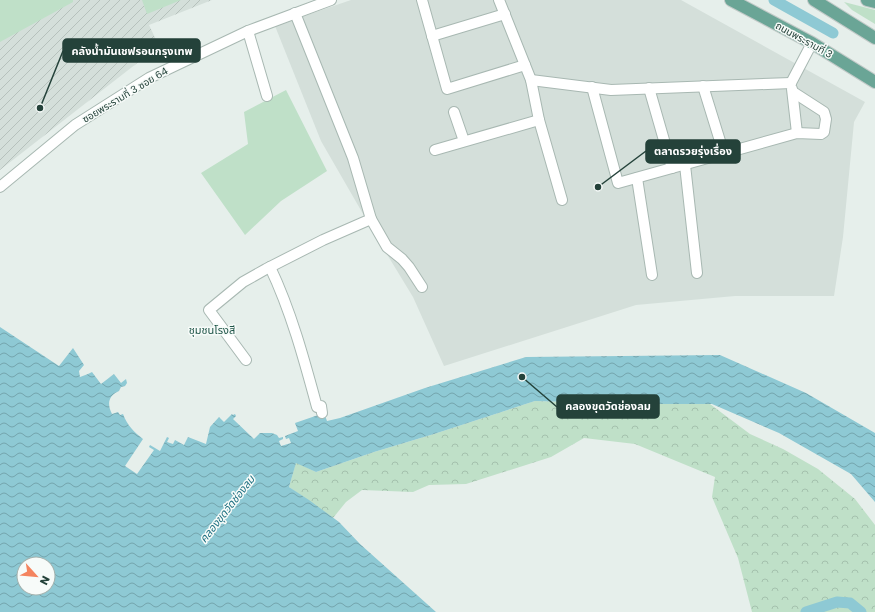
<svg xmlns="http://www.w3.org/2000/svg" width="875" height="612" viewBox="0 0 875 612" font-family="Poppins,'Noto Sans Thai',sans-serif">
  <defs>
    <pattern id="industrial-furrows" width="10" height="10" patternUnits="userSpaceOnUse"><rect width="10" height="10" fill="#d4dfda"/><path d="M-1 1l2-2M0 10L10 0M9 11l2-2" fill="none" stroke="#b6c1bc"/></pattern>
    <pattern id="forest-crowns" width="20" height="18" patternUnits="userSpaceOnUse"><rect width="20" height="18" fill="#bfe0c8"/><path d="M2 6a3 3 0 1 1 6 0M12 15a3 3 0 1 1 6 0" fill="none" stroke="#a4c1ad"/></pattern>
    <pattern id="water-waves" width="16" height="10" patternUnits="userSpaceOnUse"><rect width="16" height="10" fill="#8ec9d4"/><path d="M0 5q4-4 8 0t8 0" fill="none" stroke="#74a5ad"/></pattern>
  </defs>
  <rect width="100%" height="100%" fill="#e6efeb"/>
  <path fill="#d4dfda" d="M351 0H681L865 102 854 122 843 237 834 296H735L636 305 444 366 413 297 374 233 321 141 275 26Z"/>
  <path fill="url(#industrial-furrows)" d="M0 0H212L149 25 159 46 0 170Z"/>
  <g fill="#bfe0c8">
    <path d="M0 0H73V2L0 42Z"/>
    <path d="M142 0H181L147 14Z"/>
    <path d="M844 2 875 10V24L852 10Z"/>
    <path d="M286 90 327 171 281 201 245 235 201 173 248 144 244 112Z"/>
  </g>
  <path fill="url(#forest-crowns)" d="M535 401 645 404H710L750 434 783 449 818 469 855 499 875 525V612H752L738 558 712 497 715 477 635 444 584 438 551 457 466 484 429 485 413 492 362 490 346 502 333 518 289 487 296 462 316 472 374 452 434 434Z"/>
  <path fill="url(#water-waves)" fill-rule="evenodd" d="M0 327 59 366 73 348 84 365 79 371 80 377 88 374 92 372 101 384 114 374 121 383 126 379 127 383 125 386 121 387 119 391C108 396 107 404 112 414L118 412 120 415 123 414C127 425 134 432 143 439L125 466 137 474 154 450 149 447 150 445 160 451 167 437 169 438 167 442 173 444 175 440 184 445 188 437 206 444 210 427 219 417 224 422 232 414 233 415 235 414 236 416 233 419 254 439 260 433H272L277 435 279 438 283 437V439L279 441 281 446 291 443 289 438 286 439 285 436 298 431 295 423 324 413 327 421 340 418 425 388 526 357 720 355 806 393 875 433V502L851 474 779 433 712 404H645L535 401 434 434 374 452 316 472 296 463 289 487 309 500 339 522 360 544 436 612H0ZM24 564H48V588H24Z"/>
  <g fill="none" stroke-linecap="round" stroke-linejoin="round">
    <g stroke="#8ec9d4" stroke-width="11">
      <path d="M774 0 833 33"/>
      <path d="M806 612 837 602 850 603 861 612"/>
    </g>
    <g stroke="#a8b8b2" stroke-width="12">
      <g id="minor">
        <path d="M422 0 447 89 525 65"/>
        <path d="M499 0 531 80 539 120 562 200"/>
        <path d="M248 31 267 96"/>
        <path d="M432 36 505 14"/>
        <path d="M531 80 611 90 791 83"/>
        <path d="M791 83 812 43"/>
        <path d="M703 86 724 154"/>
        <path d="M592 87 618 183 797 133 821 134 824 132 826 119 824 112 793 92"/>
        <path d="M649 88 672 168"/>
        <path d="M792 89 797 133"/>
        <path d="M454 112 464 141"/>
        <path d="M435 150 539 120"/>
        <path d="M685 165 697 273"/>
        <path d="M637 178 652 275"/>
        <path d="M0 187 75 125 149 78 248 31 331 0"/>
        <path d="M371 219 387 247 402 259 409 267 422 287"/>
        <path d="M270 267C291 311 304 359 317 407L321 406 322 413"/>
        <path d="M246 360 209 310 243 282 266 269 323 240 371 219 353 158 295 13"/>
      </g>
    </g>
    <g stroke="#c2cac8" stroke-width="14">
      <g id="primary">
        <path d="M731 0 812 43 875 82"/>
        <path d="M814 0 875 38"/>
        <path d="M867 0 875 2"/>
      </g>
    </g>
    <use href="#minor" stroke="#fff" stroke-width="10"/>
    <use href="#primary" stroke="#6aa596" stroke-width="12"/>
  </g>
  <g text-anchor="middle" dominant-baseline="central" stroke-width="3" stroke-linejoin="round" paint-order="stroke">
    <g font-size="10" fill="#24423a" stroke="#f7fbf9">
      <text transform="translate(804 40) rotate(29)">ถนนพระรามที่ 3</text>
      <text transform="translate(125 95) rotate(-31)">ซอยพระรามที่ 3 ซอย 64</text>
    </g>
    <g font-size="11" fill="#1f5548" stroke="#f7fbf9">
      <text x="212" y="330">ชุมชนโรงสี</text>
    </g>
    <g font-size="11" font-style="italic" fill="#1c6f80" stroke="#f7fbf9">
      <text transform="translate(227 509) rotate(-52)">คลองขุดวัดช่องลม</text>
    </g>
  </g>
  <path fill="none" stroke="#24423a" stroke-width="1.5" d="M40 108L63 51M598 187L646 151M522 377L557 407"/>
  <g fill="#24423a" stroke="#f7fbf9" stroke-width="1.5">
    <circle cx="40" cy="108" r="4"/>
    <circle cx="598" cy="187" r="4"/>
    <circle cx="522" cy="377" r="4"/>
  </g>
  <g fill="#24423a" stroke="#24423a" stroke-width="1.5">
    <rect x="63" y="39" width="137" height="23" rx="4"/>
    <rect x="646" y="140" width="94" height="23" rx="4"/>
    <rect x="557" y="395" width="102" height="23" rx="4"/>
  </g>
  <g font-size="11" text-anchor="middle" font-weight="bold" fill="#fff">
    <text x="132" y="55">คลังน้ำมันเชฟรอนกรุงเทพ</text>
    <text x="693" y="155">ตลาดรวยรุ่งเรื่อง</text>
    <text x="608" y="410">คลองขุดวัดช่องลม</text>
  </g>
  <g transform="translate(36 576) rotate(117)"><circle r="19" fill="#f7fbf9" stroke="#a3b1ad"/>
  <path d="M0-3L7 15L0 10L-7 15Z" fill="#f4845f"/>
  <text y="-6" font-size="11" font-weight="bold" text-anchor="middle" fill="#24423a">N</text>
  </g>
</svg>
